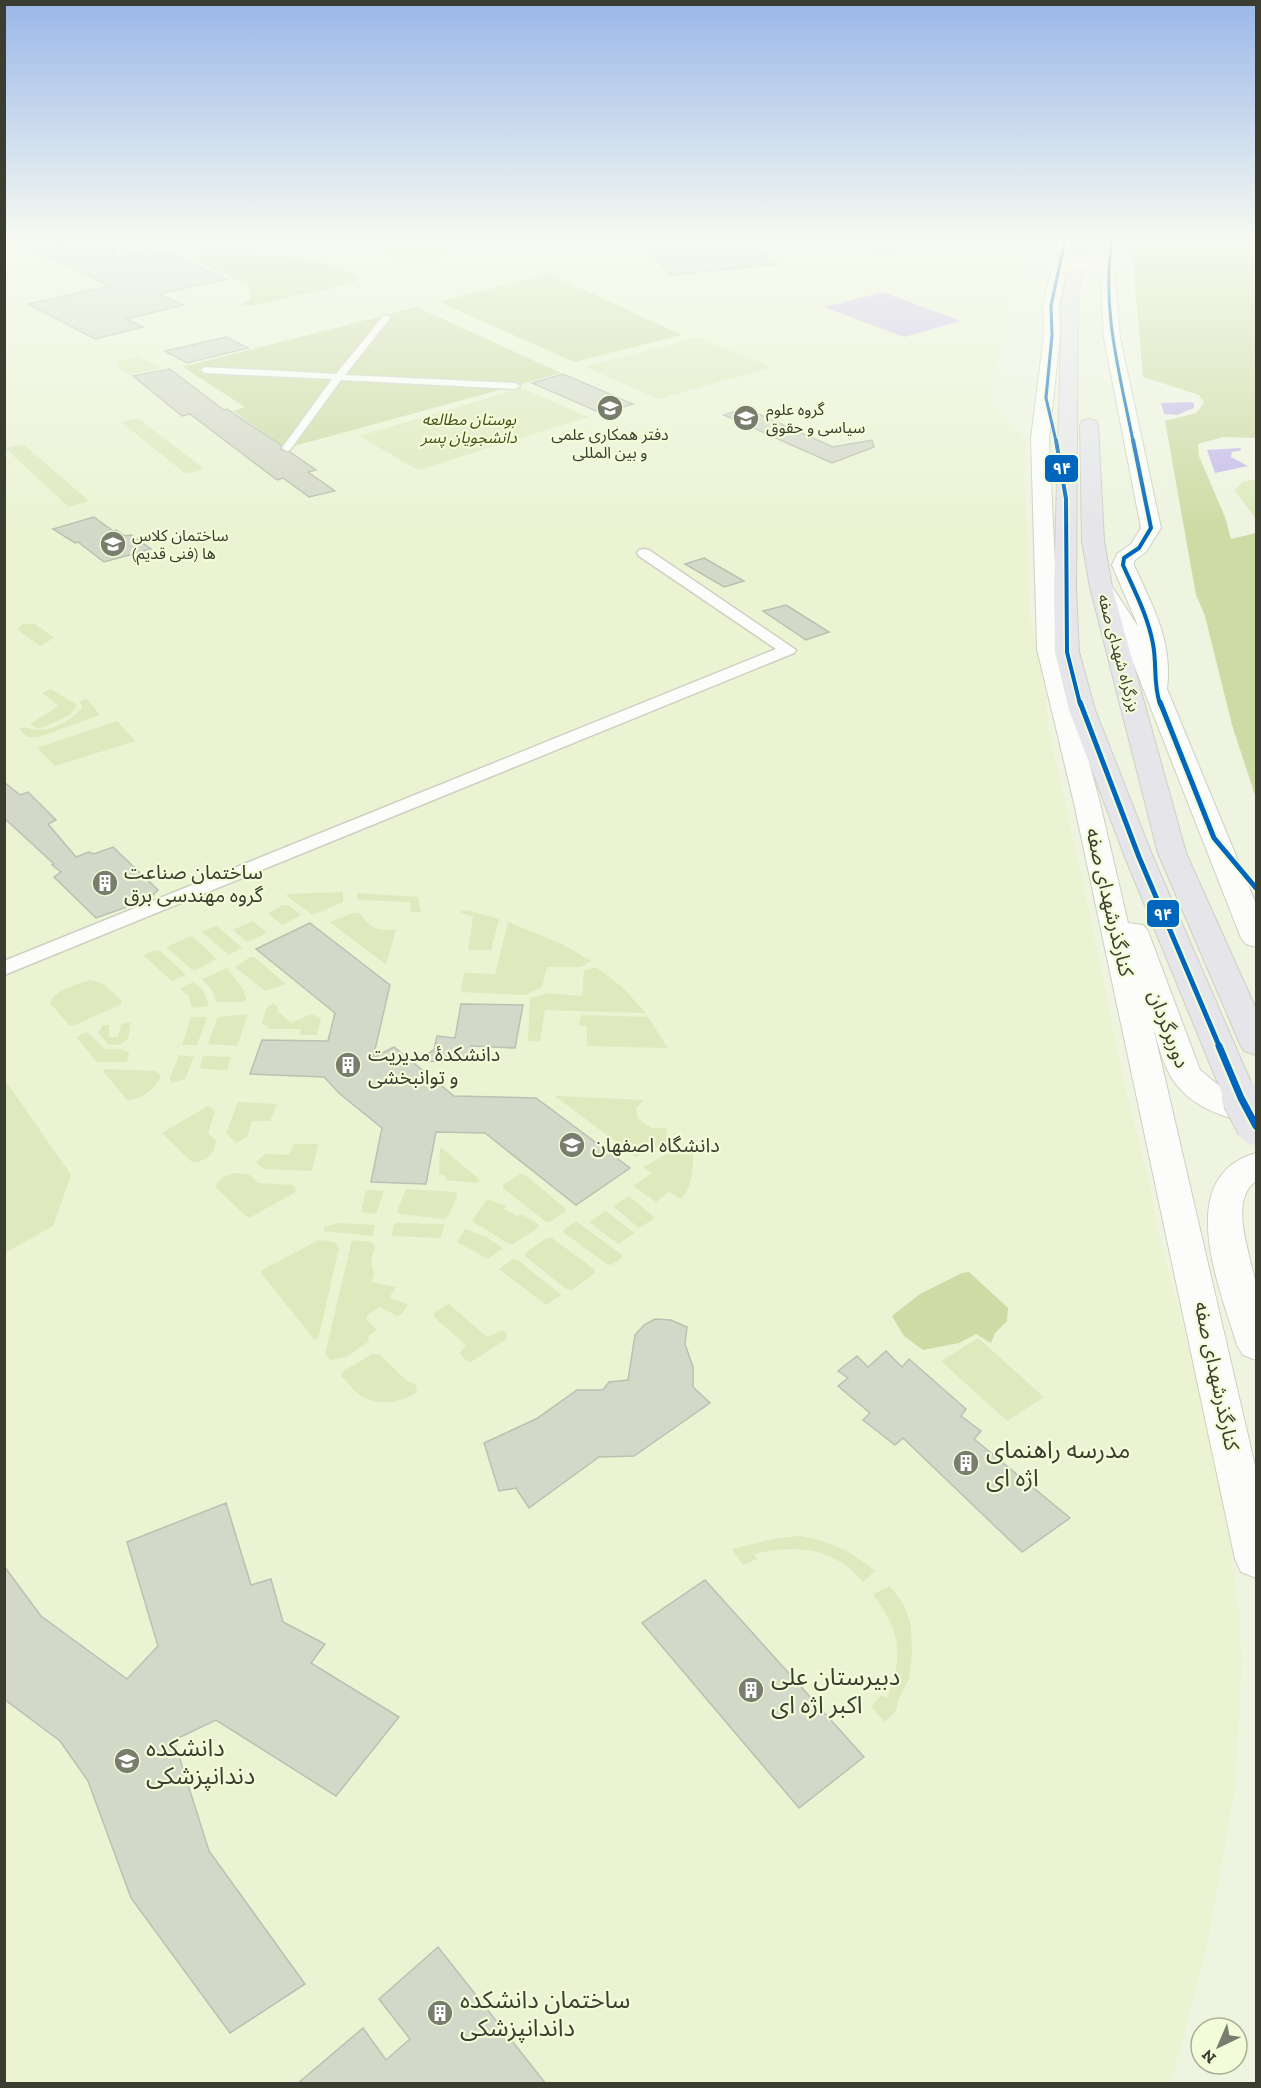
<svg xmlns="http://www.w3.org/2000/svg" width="1261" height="2088" viewBox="0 0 1261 2088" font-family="'Zilla Slab','Noto Sans Arabic',serif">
  <rect width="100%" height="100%" fill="#eef4e0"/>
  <path fill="#ebf3d3" d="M5 240H1021L991 390V399L1026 440 1025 486 1030 616 1045 687 1049 732 1084 887 1124 1082 1151 1190 1156 1224 1198 1383 1224 1502 1239 1612 1242 1660 1236 1783 1206 1950 1171 2083 5 2084Z"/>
  <g fill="#dee9bd">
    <path d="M407 240H425L457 253 409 263 371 248Z"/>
    <path d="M892 244H905L911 248C898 254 881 259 868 251L870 249Z"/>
    <path d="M697 337 772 367 659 399 585 367Z"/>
    <path d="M136 356 162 368 128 375 120 370 118 362Z"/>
    <path d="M522 388 588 417 418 470 359 436Z"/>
    <path d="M138 418 204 469 186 474 121 422Z"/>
    <path d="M23 444 89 501 69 507 5 448Z"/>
    <path d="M1256 479V519L1234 490 1243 482Z"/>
    <path d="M24 624H35L54 638 40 646 17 629Z"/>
    <path d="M51 689 77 705 70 715 39 729 30 724 59 706 42 693Z"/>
    <path d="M87 699 100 715 39 737H27L19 729 24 727C43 736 69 723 82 708L80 701Z"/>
    <path d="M117 721 135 741 55 766 37 748Z"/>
    <path d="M343 892V902L313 915 287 896V894Z"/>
    <path d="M357 893 418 897 421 912H411L410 902 361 900 357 899Z"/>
    <path d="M283 905H288L301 915 282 925 268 913Z"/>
    <path d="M467 910 499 919 491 950H468L473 916 461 913V911Z"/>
    <path d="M353 913H360C369 929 378 931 396 929L387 962 385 964 330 922Z"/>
    <path d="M252 921 267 933 247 942 233 930Z"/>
    <path d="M508 922 562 944 591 961 581 967H547L542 987 525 995 461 992 464 973 495 974Z"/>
    <path d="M216 926 218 927 242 948 229 955 202 932Z"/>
    <path d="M192 936 217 959 194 971 166 947Z"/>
    <path d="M154 950 160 951 186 975 172 981 143 955Z"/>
    <path d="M250 957H254L286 984 265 991 235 967Z"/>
    <path d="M596 967 622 987 646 1013 545 1010 540 1041H528L530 998 549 993 582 996 584 971Z"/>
    <path d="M227 968 243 989 246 999 244 1002H217L212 990 202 979Z"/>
    <path d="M90 980 102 983 122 1001 121 1004 73 1026 69 1025 50 1003C55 989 77 985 90 980Z"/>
    <path d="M193 982 203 990 209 1006 192 1008 189 996 180 989Z"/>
    <path d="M274 1003 279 1009 277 1011 292 1023 311 1014 321 1018 317 1035H300L301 1029H269L268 1026 262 1024 266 1008Z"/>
    <path d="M248 1014 237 1046 208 1044 218 1017Z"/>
    <path d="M582 1015 648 1017 668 1048 587 1046V1026L578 1025Z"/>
    <path d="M191 1017H207L197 1045H182Z"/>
    <path d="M131 1022 128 1039 119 1045 108 1044 98 1033 103 1025H109V1037H118L121 1024Z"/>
    <path d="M87 1032 105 1049H122L129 1053 127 1062H97L76 1037Z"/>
    <path d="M179 1055 194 1057 185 1079 171 1083 170 1078Z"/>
    <path d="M203 1056 231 1057 227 1070 202 1069 200 1068Z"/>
    <path d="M104 1069 155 1071 161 1076C155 1089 143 1099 127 1100L103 1071Z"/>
    <path d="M5 1080 71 1175 53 1226 5 1253Z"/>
    <path d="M555 1096 643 1100 636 1109 638 1119 651 1128H667L666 1143 636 1157Z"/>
    <path d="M238 1102 277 1104 270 1121H252L247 1137 236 1143 226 1133Z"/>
    <path d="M208 1106 215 1110 208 1134 216 1140C216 1154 205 1162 192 1162L162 1133Z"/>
    <path d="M294 1144H318L312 1171 264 1169 256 1162 266 1154 289 1155Z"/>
    <path d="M679 1147 693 1148C693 1167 694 1184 681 1199L669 1192 656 1202 633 1186 652 1173 643 1167Z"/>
    <path d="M440 1149H443L480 1180 476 1183 446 1180V1176L439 1174Z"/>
    <path d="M236 1173 250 1175 258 1183 293 1185 297 1191 251 1217H247L215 1187C218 1178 228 1175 236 1173Z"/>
    <path d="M520 1174H524L566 1209 565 1212 549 1222 545 1221 503 1188V1185Z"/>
    <path d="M406 1189 456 1192 457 1197 448 1216 443 1219 400 1214 397 1212Z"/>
    <path d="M369 1190 384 1191 376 1214 361 1212 366 1191Z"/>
    <path d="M629 1196 655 1218 639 1228 613 1206Z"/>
    <path d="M487 1199 506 1206 504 1209 517 1216 521 1214 538 1224 539 1227 513 1244H509L472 1221Z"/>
    <path d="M606 1211 634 1233 618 1244 589 1222Z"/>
    <path d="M576 1221 622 1255V1258L611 1265 607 1264 564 1233 563 1230Z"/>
    <path d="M340 1223 375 1225 373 1236 324 1231V1227Z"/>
    <path d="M397 1223 445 1224 440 1238 392 1236 394 1224Z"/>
    <path d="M465 1229 486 1237 503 1248 488 1259 457 1242Z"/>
    <path d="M547 1238H552L595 1270V1273L572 1290 566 1289 525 1256V1253Z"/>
    <path d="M319 1240 335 1242 339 1248 318 1339H314L261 1273 262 1270Z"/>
    <path d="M352 1240 372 1242 375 1247 371 1260 374 1274 372 1282 396 1287 389 1298 408 1304 402 1314 397 1316 380 1307 367 1316 366 1319 377 1330 369 1335 368 1342 346 1357 331 1360 325 1354Z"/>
    <path d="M513 1259 518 1260 561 1295 546 1305 499 1269Z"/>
    <path d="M449 1304 487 1337 503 1330 507 1334 505 1340 471 1362 466 1361 460 1353 466 1345 434 1317 435 1312Z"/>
    <path d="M978 1338 1044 1397 1007 1421 941 1361Z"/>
    <path d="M372 1354H379L406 1380 415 1384 417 1392C402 1404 374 1406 358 1394 352 1389 347 1381 341 1376L342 1372Z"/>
    <path d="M799 1536C829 1541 852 1551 875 1571L863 1582C835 1547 794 1544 754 1554L757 1559 743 1565 732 1549 773 1539Z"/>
    <path d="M890 1586 904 1605 911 1626 912 1655 909 1679 898 1700 896 1711 885 1722 871 1707 881 1695 887 1698C904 1652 901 1634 873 1594Z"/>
  </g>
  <g fill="#cedba4">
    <path d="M1131 240H1256V438L1223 437 1198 444 1199 456 1225 517 1231 539 1256 533V798L1232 725 1205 616 1196 595 1165 421 1196 413 1204 403 1199 395 1143 377Z"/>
    <path d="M198 254C251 255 308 250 357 276L355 282 253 306H238L250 300 251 293 248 284 190 258Z"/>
    <path d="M550 274 682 335 574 362 439 302Z"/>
    <path d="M417 307 561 373 287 448 233 411 245 407 183 367Z"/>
    <path d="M969 1272 1008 1308 1007 1321 995 1333 991 1343 976 1334 959 1343 923 1350 904 1336 892 1316 920 1294 962 1273Z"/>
  </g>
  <g fill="#c6bbea">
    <path d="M883 292 961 321 904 337 824 307Z"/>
    <path d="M1189 402 1194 403V408L1177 415 1164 414 1161 403Z"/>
    <path d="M1240 448 1242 450 1232 452 1231 457 1248 466 1215 473 1207 450Z"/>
  </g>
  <g fill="#d4d8c8" stroke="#bbc0b1" stroke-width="1.5">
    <path d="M50 240H114L116 257 149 251 158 253 167 252 227 279 159 294 183 305 126 319 143 327 95 339 28 304 110 286 31 248H65Z"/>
    <path d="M747 240 776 264 671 275 648 250Z"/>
    <path d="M226 337 248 348 187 363 165 351Z"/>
    <path d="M170 369 224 410 227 409 281 445V450L290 452 316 470 308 472 335 491 309 497 283 478 277 480 190 414 182 416 133 376Z"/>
    <path d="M563 374 633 404 601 413 532 383Z"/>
    <path d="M745 408 833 447 872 440 874 447 832 463 724 415Z"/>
    <path d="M94 517 113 531 116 530 125 536 131 535 151 549 104 562 78 542 75 543 53 529Z"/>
    <path d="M704 558 744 581 724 587 685 564Z"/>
    <path d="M786 605 829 632 806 640 763 611Z"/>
    <path d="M4 782 20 795 28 792 56 820 48 824 76 857 89 852 94 854 113 847 158 890 149 899 96 918 54 877 61 872 52 865 54 864 4 818Z"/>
    <path d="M310 923 390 985 373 1058 394 1047 454 1096 536 1098 630 1168 576 1205 485 1133 436 1132 426 1184 371 1182 382 1128 340 1094 324 1077 250 1074 262 1040 328 1041 335 1013 256 949Z"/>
    <path d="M461 1004 523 1005 515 1048 471 1046 466 1062 415 1061 434 1050 437 1036 455 1038Z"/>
    <path d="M655 1319 671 1320 687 1327 685 1344 693 1367V1387L710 1403 634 1456 599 1457 529 1508 516 1488 499 1491 484 1443 536 1419 577 1390H603L609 1382 628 1380 635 1335 644 1325Z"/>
    <path d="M886 1351 902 1367 909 1359 966 1409 961 1416 981 1431 974 1439 1070 1518 1022 1552 903 1438 895 1445 863 1420 870 1413 838 1386 848 1378 838 1371 857 1356 868 1367Z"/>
    <path d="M226 1503 251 1585 271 1579 283 1622 325 1644 311 1663 399 1717 336 1796 216 1720 174 1740 209 1851 305 1984 230 2033 131 1898 88 1781 60 1741 4 1699V1566L41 1616 127 1679 158 1646 127 1542Z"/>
    <path d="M705 1580 864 1757 799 1808 642 1623Z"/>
    <path d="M438 1947 546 2084H297L363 2028 386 2060 410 2039 379 1999Z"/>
  </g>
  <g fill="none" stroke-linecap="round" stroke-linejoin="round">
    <g stroke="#cdd1c2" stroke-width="3">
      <path id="pedestrian" d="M384 315 391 317 345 375 515 383 520 386 515 389 341 380 290 450 287 451 282 448 332 379 205 373 201 370 205 367 336 374Z"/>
    </g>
    <g stroke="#cdd1c2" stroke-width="3">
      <path id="minor" d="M644 549 649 550 796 650 794 653 4 975V961L776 649 639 556 637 553 639 550Z"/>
    </g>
    <g stroke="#cdd1c2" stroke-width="2">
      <g id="secondary">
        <path d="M1058 240H1072L1059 306 1060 335 1049 438 1059 649 1100 803 1128 923 1143 925 1148 931 1200 1070 1228 1093 1256 1103V1125C1223 1117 1188 1107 1170 1075 1162 1061 1158 1043 1153 1027L1256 1470V1578L1241 1572 1235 1559 1074 803 1037 649 1031 438 1044 335 1043 306Z"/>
        <path d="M1105 240H1119L1114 270 1120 338 1161 528 1146 552 1134 561V565C1153 608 1173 640 1167 689L1256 904V947L1246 944 1241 938 1123 637 1090 587 1093 582 1101 581 1109 582 1139 628 1112 565 1117 554 1131 544 1141 528 1104 338 1100 270Z"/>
        <path d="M1256 1153V1181C1227 1202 1252 1257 1256 1286 1259 1306 1258 1340 1256 1360L1243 1355 1237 1345C1220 1288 1172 1177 1256 1153Z"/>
      </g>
    </g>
    <g stroke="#cdd0c7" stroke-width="2">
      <g id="trunk">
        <path d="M1073 240H1087L1078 302 1076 590 1079 652 1095 710 1153 857 1256 1094 1253 1106 1241 1109 1229 1106 1224 1098 1125 857 1069 710 1055 652 1054 590 1062 302Z"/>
        <path d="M1089 419 1096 421 1098 425 1104 541 1112 587 1186 853 1256 1009V1055L1244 1051 1240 1044 1158 853 1090 587 1082 541 1080 425 1082 421Z"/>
      </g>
    </g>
    <use href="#pedestrian" fill="#fcfdfa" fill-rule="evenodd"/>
    <use href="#minor" fill="#fcfdfa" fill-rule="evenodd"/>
    <use href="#secondary" fill="#fcfdfa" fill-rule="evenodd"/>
    <use href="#trunk" fill="#e6e6ea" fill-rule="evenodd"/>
    <g stroke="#cdd1c2" stroke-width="17" stroke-linecap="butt">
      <path id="secondary-bridge" d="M1058 265C1075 260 1092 260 1107 270"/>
    </g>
    <g stroke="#cdd0c7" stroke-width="40" stroke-linecap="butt">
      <path id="trunk-bridge" d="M1241 1098 1256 1126"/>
    </g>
    <use href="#secondary-bridge" stroke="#fcfdfa" stroke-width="16"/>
    <use href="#trunk-bridge" stroke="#e6e6ea" stroke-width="38"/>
    <g stroke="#f2fcd8" stroke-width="5">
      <g id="bus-1-far3">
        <path d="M1112 240C1101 308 1120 375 1133 441"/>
        <path d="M1056 441 1046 398 1052 335 1051 306 1065 240"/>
      </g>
    </g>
    <g stroke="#f2fcd8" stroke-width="7">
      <g id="bus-1-far2">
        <path d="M1056 440 1066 499 1067 652 1080 704"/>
        <path d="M1133 440 1151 528 1139 548 1124 558 1123 565C1134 590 1148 616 1153 644 1157 664 1153 684 1160 704"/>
      </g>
    </g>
    <g stroke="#f2fcd8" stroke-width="9">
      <g id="bus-1-far1">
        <path d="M1080 702 1139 857 1220 1048"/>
        <path d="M1160 702 1214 838 1256 888"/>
      </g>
    </g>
    <g stroke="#f2fcd8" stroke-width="11">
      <path id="bus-1" d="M1219 1046 1241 1098 1256 1126"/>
    </g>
    <use href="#bus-1-far3" stroke="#0065bd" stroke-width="3"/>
    <use href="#bus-1-far2" stroke="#0065bd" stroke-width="4"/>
    <use href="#bus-1-far1" stroke="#0065bd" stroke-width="5"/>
    <use href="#bus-1" stroke="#0065bd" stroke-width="7"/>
  </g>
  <linearGradient id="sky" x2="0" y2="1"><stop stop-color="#9ab7e9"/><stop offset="0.45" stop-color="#f7faf1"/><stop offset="1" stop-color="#f7faf1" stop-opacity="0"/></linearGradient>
  <rect width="1261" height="532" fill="url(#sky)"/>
  <defs>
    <g id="university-disc" transform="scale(1.35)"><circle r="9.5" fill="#797d6e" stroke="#f2fcd8"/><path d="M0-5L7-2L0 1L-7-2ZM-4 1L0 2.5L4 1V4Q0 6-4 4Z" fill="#fff"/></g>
    <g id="school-disc" transform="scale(1.35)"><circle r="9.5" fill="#797d6e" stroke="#f2fcd8"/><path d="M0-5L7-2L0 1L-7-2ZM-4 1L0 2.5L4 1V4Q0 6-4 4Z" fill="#fff"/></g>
    <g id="building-disc" transform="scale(1.35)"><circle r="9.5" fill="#797d6e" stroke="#f2fcd8"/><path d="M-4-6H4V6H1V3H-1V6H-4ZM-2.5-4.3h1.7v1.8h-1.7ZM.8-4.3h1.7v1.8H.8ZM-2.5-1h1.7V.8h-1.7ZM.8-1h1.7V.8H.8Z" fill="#fff"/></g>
  </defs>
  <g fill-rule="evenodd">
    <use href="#university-disc" x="610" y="408"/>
    <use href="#university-disc" x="746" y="418"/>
    <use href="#school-disc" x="113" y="544"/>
    <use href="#building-disc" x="105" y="883"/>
    <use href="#building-disc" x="348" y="1065"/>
    <use href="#university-disc" x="572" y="1145"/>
    <use href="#building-disc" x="966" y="1463"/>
    <use href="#building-disc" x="751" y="1690"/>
    <use href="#university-disc" x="127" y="1761"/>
    <use href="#building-disc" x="440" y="2013"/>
  </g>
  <g text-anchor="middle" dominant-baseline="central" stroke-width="4.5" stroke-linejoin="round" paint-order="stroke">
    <g font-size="16" fill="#3a3d30" stroke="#f2fcd8" text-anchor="start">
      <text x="766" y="409">گروه علوم<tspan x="766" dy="18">سیاسی و حقوق</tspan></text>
      <text x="610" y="434" text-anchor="middle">دفتر همکاری علمی<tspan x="610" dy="18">و بین المللی</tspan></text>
      <text x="132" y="535">ساختمان کلاس<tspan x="132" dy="18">ها (فنی قدیم)</tspan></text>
    </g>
    <g font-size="16" font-style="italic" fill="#465115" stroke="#f2fcd8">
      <text x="469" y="419">بوستان مطالعه<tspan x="469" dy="18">دانشجویان پسر</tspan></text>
    </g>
    <g font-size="16" fill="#3a3d30" stroke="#f2fcd8">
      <text transform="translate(1119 653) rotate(75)">بزرگراه شهدای صفه</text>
    </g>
    <g font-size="20" fill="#3a3d30" stroke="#f2fcd8" text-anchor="start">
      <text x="124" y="872">ساختمان صناعت<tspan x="124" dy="23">گروه مهندسی برق</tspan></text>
      <text x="368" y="1054">دانشکدهٔ مدیریت<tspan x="368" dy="23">و توانبخشی</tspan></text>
      <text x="592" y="1145">دانشگاه اصفهان</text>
    </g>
    <g font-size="20" fill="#3a3d30" stroke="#f2fcd8">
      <text transform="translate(1110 902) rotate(77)">کنارگذرشهدای صفه</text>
      <text transform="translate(1169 1029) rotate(69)">دوربرگردان</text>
      <text transform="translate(1217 1376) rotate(78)">کنارگذرشهدای صفه</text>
    </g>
    <g font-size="24" fill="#3a3d30" stroke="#f2fcd8" text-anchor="start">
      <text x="986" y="1449">مدرسه راهنمای<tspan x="986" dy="28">اژه ای</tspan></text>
      <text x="771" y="1676">دبیرستان علی<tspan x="771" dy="28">اکبر اژه ای</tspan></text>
      <text x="146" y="1747">دانشکده<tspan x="146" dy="28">دندانپزشکی</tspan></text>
      <text x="460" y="1999">ساختمان دانشکده<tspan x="460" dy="28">داندانپزشکی</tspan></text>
    </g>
  </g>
  <g stroke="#f2fcd8" stroke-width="2">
    <rect x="1044" y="454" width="35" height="29" rx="6" fill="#0065bd"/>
    <rect x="1146" y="899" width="34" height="29" rx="6" fill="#0065bd"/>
  </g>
  <g font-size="16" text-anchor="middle" font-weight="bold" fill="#fff">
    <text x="1062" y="474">۹۴</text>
    <text x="1163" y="920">۹۴</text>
  </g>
  <rect width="1261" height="2088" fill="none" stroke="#3a3d30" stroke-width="12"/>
  <g transform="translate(1219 2046) rotate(224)"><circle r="28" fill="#f2fcd8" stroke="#a8b095" stroke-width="1.5"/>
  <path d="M0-4.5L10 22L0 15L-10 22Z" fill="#797d6e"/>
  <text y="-9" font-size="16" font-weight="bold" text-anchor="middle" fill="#3a3d30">N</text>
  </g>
</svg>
